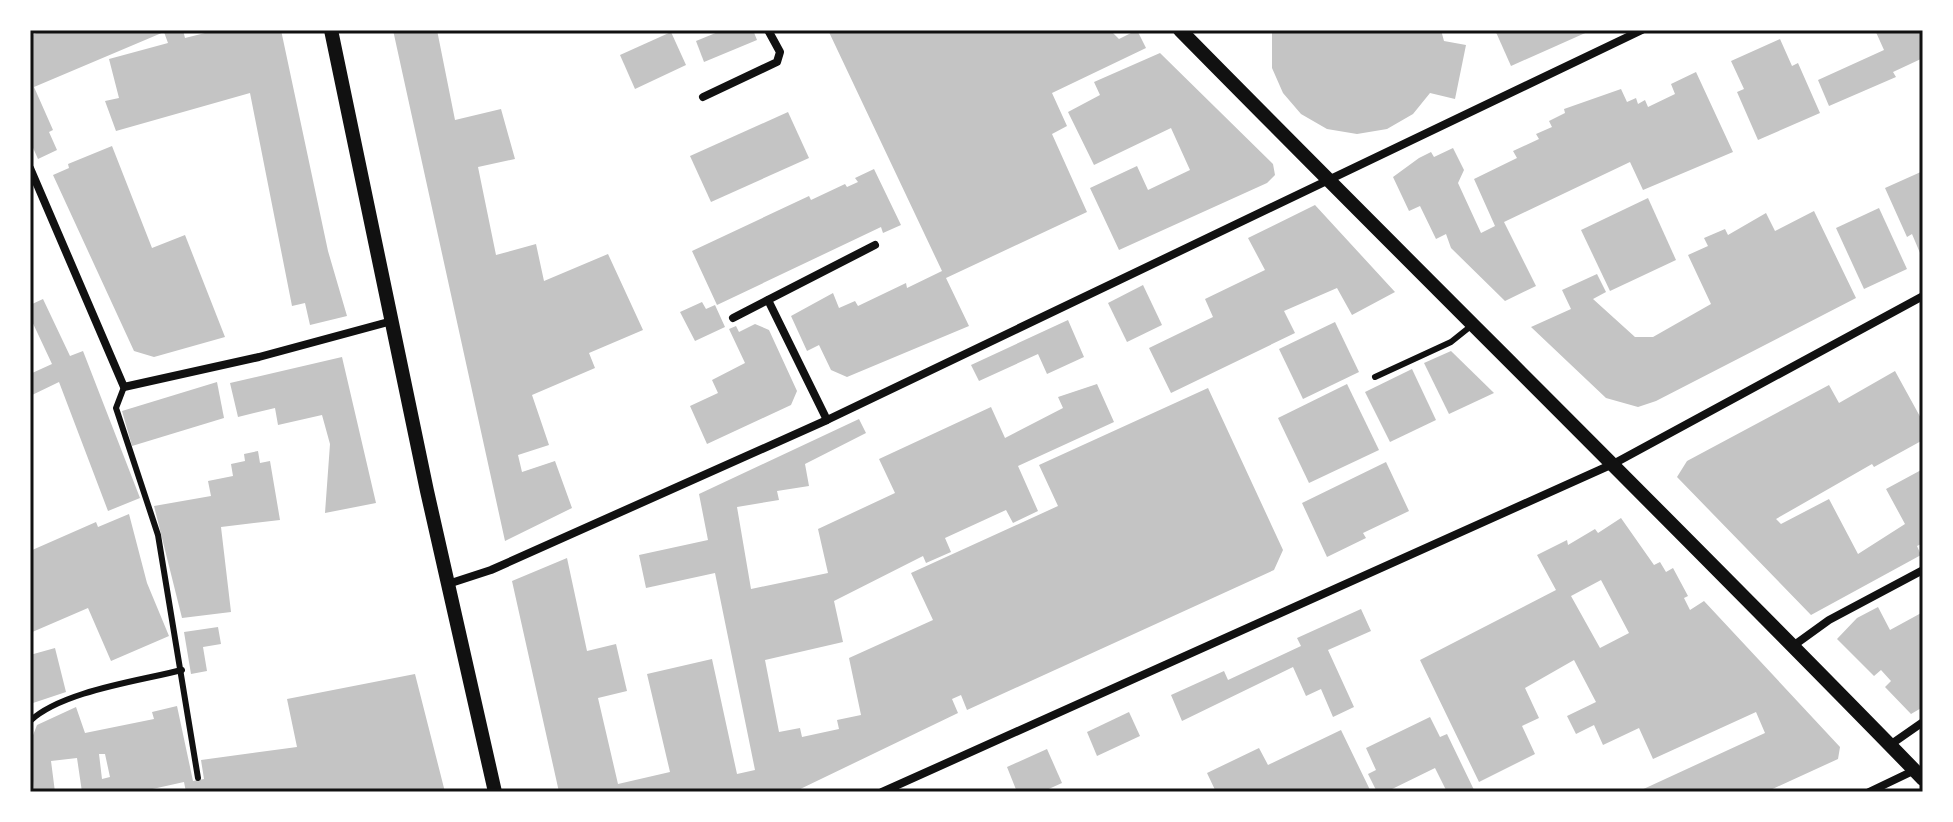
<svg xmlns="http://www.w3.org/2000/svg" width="1953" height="822" viewBox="0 0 1953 822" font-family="'Fira Sans',sans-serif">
  <rect width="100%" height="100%" fill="#fff"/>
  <g fill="#c4c4c4" fill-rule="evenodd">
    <path d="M43 30H183L185 38 217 30H281L328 251 347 316 310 325 305 303 292 306 250 93 116 131 105 101 119 98 109 59 168 43 164 32 34 87 53 130 49 132 57 150 38 159 30 141V36Z"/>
    <path d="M393 30H437L455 120 501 109 515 159 478 167 496 255 536 244 544 281 608 254 643 330 589 353 595 368 532 395 549 445 518 455 522 472 555 461 572 508 505 541Z"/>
    <path d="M723 30H753L757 40 704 62 696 41Z"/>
    <path d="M828 30H1110L1119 39 1137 30 1146 48 1052 93 1067 126 1052 134 1087 212 946 278 969 326 847 377 831 370 819 345 807 351 791 316 833 293 839 308 855 301 858 306 906 283 907 288 942 271Z"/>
    <path d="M1272 30H1441L1444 41 1466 45 1455 99 1430 93 1413 114 1387 129 1357 134 1327 129 1301 114 1283 93 1272 68Z"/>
    <path d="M1495 30H1592L1511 66Z"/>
    <path d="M1875 30H1923V58L1893 72 1896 77 1829 106 1818 80 1884 50Z"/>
    <path d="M671 32 686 65 635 89 620 55Z"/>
    <path d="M1780 39 1792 66 1798 63 1820 113 1758 140 1737 92 1744 89 1731 61Z"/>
    <path d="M1160 53 1273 164 1275 175 1267 183 1119 250 1090 188 1137 166 1148 190 1190 170 1171 128 1094 165 1068 112 1100 95 1094 82Z"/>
    <path d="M1696 72 1733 152 1643 190 1630 162 1504 222 1536 286 1505 301 1451 248 1446 234 1436 239 1420 206 1409 211 1393 177 1419 158 1431 152 1434 157 1453 148 1464 170 1458 183 1481 233 1495 226 1474 179 1517 158 1513 151 1539 139 1536 134 1552 127 1549 121 1565 113 1564 109 1621 89 1627 102 1636 98 1638 104 1645 100 1648 107 1675 94 1671 84Z"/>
    <path d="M788 112 809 158 711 202 690 156Z"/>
    <path d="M112 146 152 248 185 235 225 337 154 357 134 351 53 175 69 168 68 164Z"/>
    <path d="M874 169 901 225 883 233 881 227 717 305 692 251 809 196 811 200 845 184 847 187 858 182 855 178Z"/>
    <path d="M1923 171V260L1912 234 1907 237 1885 188Z"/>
    <path d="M1648 198 1676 260 1610 291 1581 230Z"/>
    <path d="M1315 205 1395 292 1352 315 1337 288 1284 311 1295 333 1171 393 1149 348 1213 317 1205 299 1265 270 1248 238Z"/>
    <path d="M1879 208 1907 269 1864 289 1836 228Z"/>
    <path d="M1814 211 1856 298 1656 401 1638 407 1606 398 1531 327 1571 309 1562 290 1597 274 1606 292 1593 299 1635 337H1653L1711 304 1688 255 1708 246 1704 238 1725 229 1728 235 1766 213 1775 231Z"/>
    <path d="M1143 285 1162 325 1127 342 1108 303Z"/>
    <path d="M43 299 70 356 83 351 140 498 108 511 59 382 30 396V374L52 364 30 317V305Z"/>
    <path d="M702 302 706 309 715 305 725 327 695 341 680 312Z"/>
    <path d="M1068 320 1084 357 1047 374 1038 354 979 381 971 365Z"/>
    <path d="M1335 322 1359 372 1303 399 1279 349Z"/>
    <path d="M755 324 769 330 797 391 791 405 707 444 690 406 718 393 712 380 745 363 729 329 736 326 739 332Z"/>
    <path d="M1451 351 1494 393 1449 414 1424 363Z"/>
    <path d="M342 357 376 503 325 513 330 444 322 415 278 425 275 408 238 417 230 383Z"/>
    <path d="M1412 369 1436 420 1390 442 1365 392Z"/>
    <path d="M1895 371 1923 422V440L1874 467 1872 464 1776 519 1781 524 1829 499 1858 554 1905 524 1886 489 1923 469V543L1917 546 1921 555 1811 615 1677 477 1687 461 1829 385 1839 403Z"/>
    <path d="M217 382 224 418 132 446 122 411Z"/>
    <path d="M1097 384 1114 422 1018 466 1038 511 1013 523 1006 510 945 538 951 552 926 563 923 556 834 601 843 642 765 660 779 732 800 728 802 737 839 729 837 720 861 715 849 658 933 620 911 573 1058 506 1039 465 1208 388 1283 550 1274 570 967 710 961 695 952 699 958 713 794 792H559L512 581 567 558 587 651 616 644 627 691 598 698 618 784 670 772 647 674 712 659 737 774 755 770 715 573 646 588 639 555 708 540 699 494 859 419 866 433 805 464 809 486 777 491 779 500 737 507 751 589 828 573 818 529 895 493 879 459 991 407 1005 438 1063 408 1058 397Z"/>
    <path d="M1347 384 1379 450 1309 483 1278 418Z"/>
    <path d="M258 451 260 463 270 461 280 520 221 527 231 612 182 618 154 506 211 496 208 481 233 476 231 464 245 461 244 454Z"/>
    <path d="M1386 462 1409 511 1363 533 1366 538 1327 557 1302 503Z"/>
    <path d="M129 514 147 583 169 636 111 661 88 608 30 633V551L96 522 98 527Z"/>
    <path d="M1621 518 1654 565 1660 562 1666 572 1673 568 1688 596 1684 598 1690 610 1704 601 1840 747 1838 759 1766 792H1637L1765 733 1756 712 1653 759 1639 728 1603 745 1594 725 1576 734 1567 716 1596 702 1574 660 1525 688 1539 718 1522 726 1535 754 1479 782 1420 660 1556 590 1537 555 1567 540 1568 545 1595 529 1598 533ZM1601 580 1629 633 1600 648 1571 596Z"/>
    <path d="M1878 607 1890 630 1923 612V707L1911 714 1885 687 1891 681 1881 670 1874 676 1837 639 1857 618Z"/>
    <path d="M1361 609 1371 631 1328 650 1354 707 1333 717 1321 689 1306 696 1293 667 1182 721 1171 695 1224 671 1228 680 1301 646 1297 638Z"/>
    <path d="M218 627 221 644 203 647 207 671 191 674 184 632Z"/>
    <path d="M55 648 66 692 30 704V655Z"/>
    <path d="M415 674 445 792H186L184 782 139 792H82L77 758 51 761 55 792H34L30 743 37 725 76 707 85 733 154 719 152 712 177 706 193 781 204 779 201 760 297 747 287 699ZM99 754H105L110 777 102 779Z"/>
    <path d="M1129 712 1140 736 1097 756 1087 732Z"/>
    <path d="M1430 717 1440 737 1447 734 1475 792H1447L1435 768 1386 792H1377L1368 774 1376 770 1366 748Z"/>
    <path d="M1341 730 1371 792H1216L1207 773 1259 748 1268 765Z"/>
    <path d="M1047 749 1062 783 1042 792H1017L1007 767Z"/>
  </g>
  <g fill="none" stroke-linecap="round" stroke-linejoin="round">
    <g stroke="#111" stroke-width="6">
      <path d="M1375 377 1451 342 1471 326"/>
      <path d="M124 387 116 408 158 535 198 778"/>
      <path d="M30 721C62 691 139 681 182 670"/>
    </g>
    <g stroke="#111" stroke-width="8">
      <path d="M703 97 777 62 780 52 768 30"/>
      <path d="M30 168 124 387 259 357 392 321"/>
      <path d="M768 300 827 420"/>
      <path d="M733 318 875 245"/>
      <path d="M448 584 491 570 827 420 1642 30"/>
      <path d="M1793 646 1829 620 1923 570"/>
      <path d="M1890 745 1923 722"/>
      <path d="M882 792 1615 463 1923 296"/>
      <path d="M1869 792 1915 770"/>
    </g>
    <g stroke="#111" stroke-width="14">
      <path d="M331 30 427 491 495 792"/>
      <path d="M1180 30C1427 281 1678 527 1923 779"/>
    </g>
  </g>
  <rect width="1953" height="822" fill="none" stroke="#ffffff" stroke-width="64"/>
  <rect x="32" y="32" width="1889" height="758" fill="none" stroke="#111" stroke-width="3"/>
</svg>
